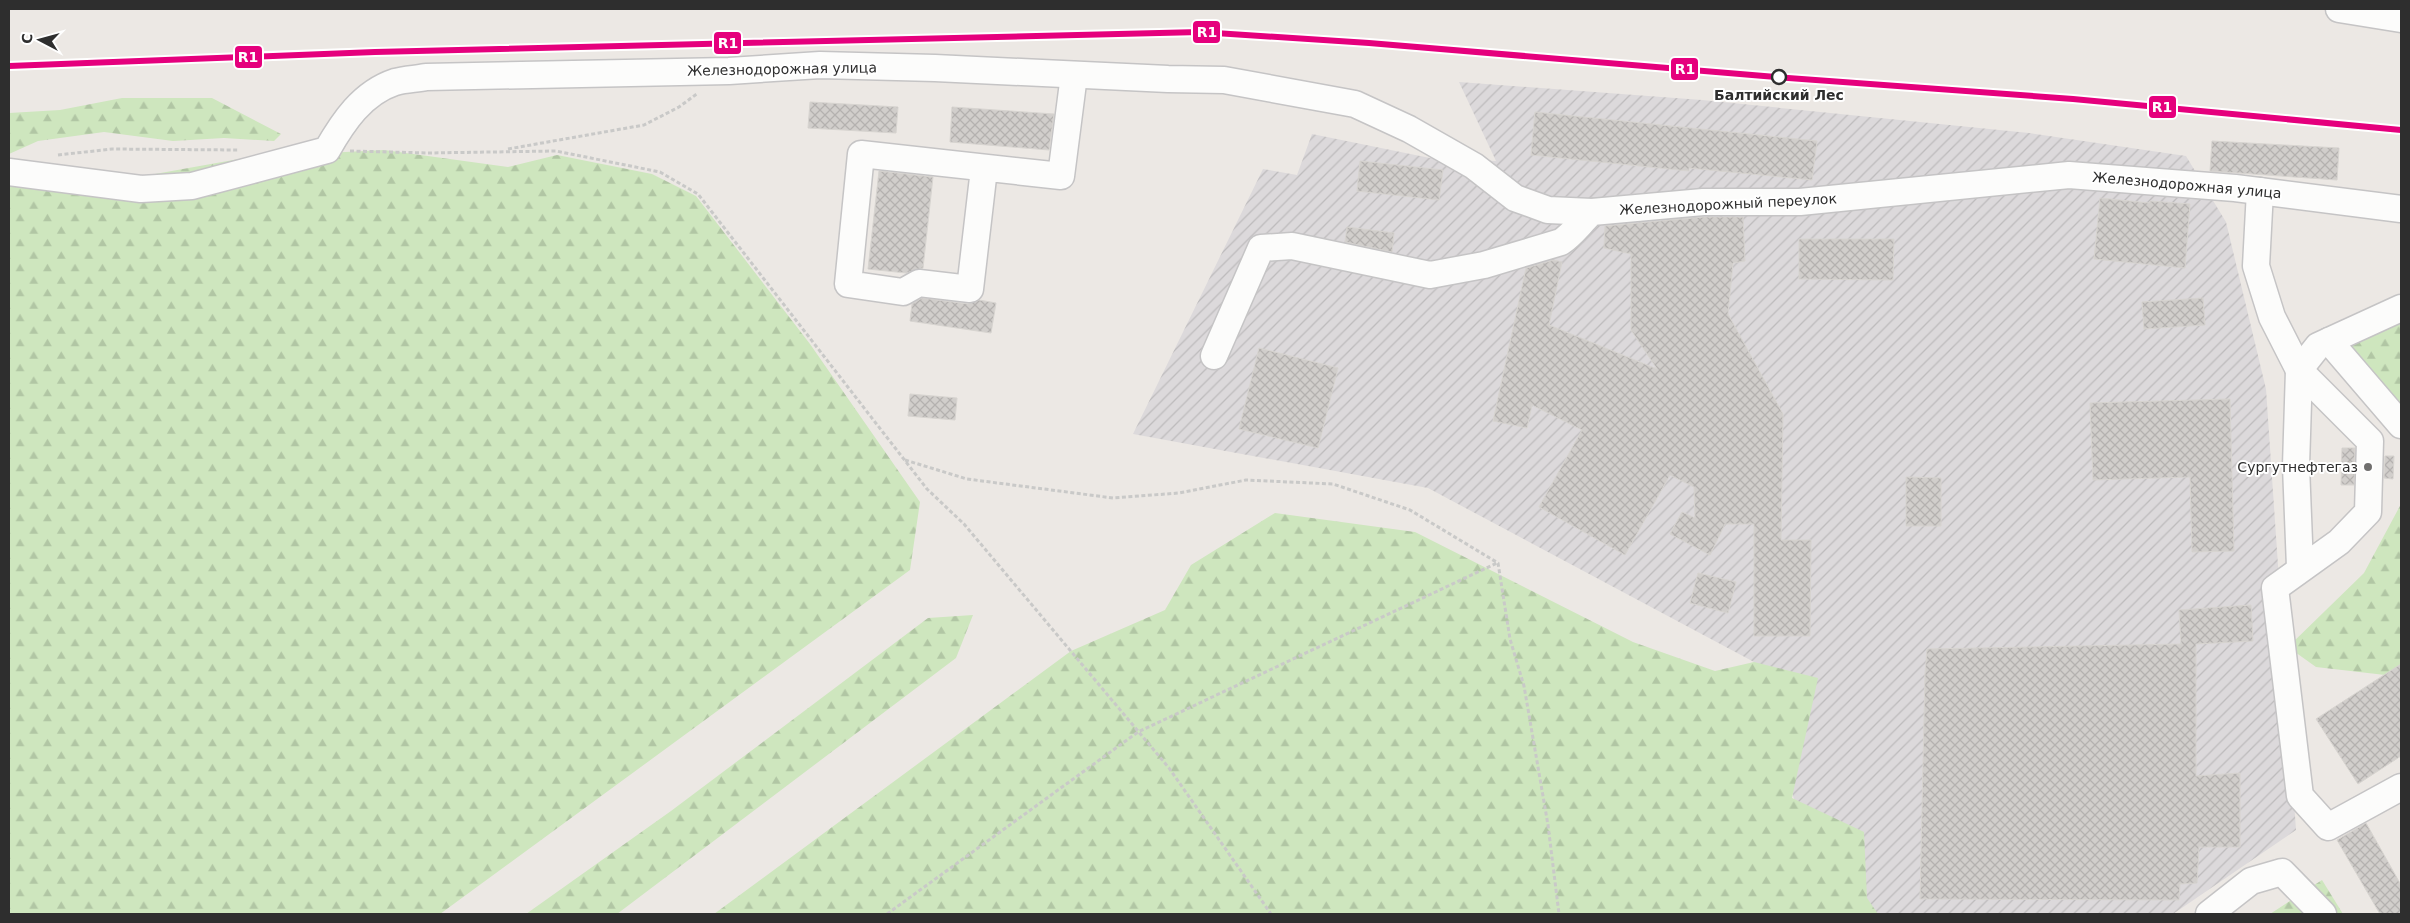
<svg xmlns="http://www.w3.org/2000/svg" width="2410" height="923" viewBox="0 0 2410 923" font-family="'DejaVu Sans',sans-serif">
  <defs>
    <pattern id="industrial-furrows" width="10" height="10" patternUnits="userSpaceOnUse" patternTransform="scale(1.25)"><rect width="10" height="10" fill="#dcd9db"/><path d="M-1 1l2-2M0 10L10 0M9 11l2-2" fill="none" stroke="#bdbbbc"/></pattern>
    <pattern id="forest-firs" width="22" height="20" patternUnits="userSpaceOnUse" patternTransform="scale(1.25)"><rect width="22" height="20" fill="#cee6be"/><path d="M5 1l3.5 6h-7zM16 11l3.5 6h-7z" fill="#b1c6a4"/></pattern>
    <pattern id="building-cross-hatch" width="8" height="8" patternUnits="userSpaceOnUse" patternTransform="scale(1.25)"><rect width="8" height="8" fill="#d1cecb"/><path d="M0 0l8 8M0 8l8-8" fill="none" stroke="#b4b1af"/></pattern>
  </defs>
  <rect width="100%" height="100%" fill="#ece8e4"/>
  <path fill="url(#industrial-furrows)" d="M1459 82 1702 100 2029 133 2186 156 2226 222 2266 389 2296 830 2173 914H1839L1815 871 1754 662 1428 488 1133 434 1263 169 1297 175 1312 134 1430 158 1496 161Z"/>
  <g fill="url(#forest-firs)">
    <path d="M122 98H212L281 134 274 141 224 138 173 141 104 132 38 141 9 154V113L60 110Z"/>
    <path d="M384 150 508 167 557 155 652 174 696 196 810 344 920 502 910 570 440 914H9V172L127 179 250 157Z"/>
    <path d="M2401 315V413L2347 340Z"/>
    <path d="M2401 504V681L2385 675 2316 667 2288 647 2364 573Z"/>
    <path d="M1275 513 1415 532 1633 642 1715 671 1754 662 1818 678 1792 798 1864 832 1867 898 1878 914H714L1071 651 1165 610 1191 565Z"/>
    <path d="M973 615 956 658 617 914H526L671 811 928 618Z"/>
    <path d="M2322 880 2343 914H2270Z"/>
  </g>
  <g fill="url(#building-cross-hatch)" stroke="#d7d4d0">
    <path d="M810 102 898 107 896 133 808 128Z"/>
    <path d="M952 107 1054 114 1049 150 950 142Z"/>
    <path d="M1535 112 1817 141 1812 180 1689 168V171L1531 155Z"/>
    <path d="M2212 141 2339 148 2337 180 2210 171Z"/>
    <path d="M1360 161 1443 170 1439 200 1357 191Z"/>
    <path d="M879 171 933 177 923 268 906 273 868 269Z"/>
    <path d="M2100 198 2149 203 2150 201 2190 204 2185 268 2094 259Z"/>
    <path d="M1704 217H1743L1745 261 1733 263 1728 314 1783 414 1781 540H1811L1810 636H1754V524H1725L1710 555 1670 534 1682 512 1695 518 1694 487 1670 475 1625 555 1539 507 1582 430 1532 405 1527 428 1493 421 1526 268 1554 260 1562 262 1549 325 1657 369 1631 330V254L1604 248 1605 226Z"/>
    <path d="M1347 227 1394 233 1392 252 1345 242Z"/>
    <path d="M1799 239H1894L1893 280 1799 279Z"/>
    <path d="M922 298 968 304 979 300 996 303 991 333 910 321 912 304Z"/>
    <path d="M2203 298 2205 325 2144 329 2142 302Z"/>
    <path d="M1259 348 1338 368 1318 448 1239 429Z"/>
    <path d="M910 394 957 398 955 420 908 416Z"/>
    <path d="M2230 399 2234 551 2192 552 2190 477 2093 480 2090 403Z"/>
    <path d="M2342 448H2355L2354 485H2341Z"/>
    <path d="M2385 456H2394L2393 479 2384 478Z"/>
    <path d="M1906 477 1941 478V526H1906Z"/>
    <path d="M1698 573 1736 582 1728 613 1690 603Z"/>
    <path d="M2251 605 2253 641 2196 644V776L2240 773V847H2199L2197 883 2180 884 2179 900 1920 899 1925 674 1927 649 2181 644 2179 610Z"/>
    <path d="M2401 664V756L2358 784 2316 719Z"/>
    <path d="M2366 823 2401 885V914H2380L2337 840Z"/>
  </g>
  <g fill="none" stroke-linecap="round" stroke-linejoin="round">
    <g stroke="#c5c4c5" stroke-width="29">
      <g id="minor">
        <path d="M2339 9 2401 19"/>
        <path d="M984 169 970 289 919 283 903 292 848 284 861 154 1061 176 1074 75"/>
        <path d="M9 172 141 189 192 186 327 150C343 122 362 93 395 82 405 79 417 79 426 77L729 71 820 65 935 68 1168 79 1224 80 1355 104 1409 129 1474 166 1515 198 1548 210 1592 212"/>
        <path d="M2260 191 2256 266 2272 317 2299 370 2370 441 2368 512 2339 542 2275 588 2300 796 2328 827 2401 787"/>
        <path d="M2329 341 2401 425"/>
        <path d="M1214 356 1261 248 1292 246 1430 275 1484 265 1561 242C1573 234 1581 222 1592 212L1703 202H1800L2069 175 2235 188 2401 209"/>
        <path d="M2300 567 2296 466 2299 370 2318 346 2401 308"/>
        <path d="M2209 914 2251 881 2282 872 2323 914"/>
      </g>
    </g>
    <g stroke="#c9c9c8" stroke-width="3" stroke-dasharray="4 2.5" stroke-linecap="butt">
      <path d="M508 149 644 125 679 107 698 93"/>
      <path d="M350 151 427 153 556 151 660 172 698 194 927 489 964 524 1169 768 1271 914"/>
      <path d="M58 155 112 149 239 150"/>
      <path d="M905 460 967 479 1113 498 1179 493 1246 480 1333 484 1410 510 1498 563 1510 639 1524 686 1548 825 1559 914"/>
      <path d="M887 914 1138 732 1497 563"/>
    </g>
    <use href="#minor" stroke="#fcfcfb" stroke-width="26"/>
    <g stroke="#fff" stroke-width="10">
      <path id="rail-1" d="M9 66 375 52 1200 32 1369 43 1776 77 2073 99 2401 130"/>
    </g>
    <use href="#rail-1" stroke="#e5007d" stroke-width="6"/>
  </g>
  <circle fill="#fff" stroke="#2e2e2e" stroke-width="2.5" cx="1779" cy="77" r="7"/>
  <circle fill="#706f6e" stroke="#fff" stroke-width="2" cx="2368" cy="467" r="5"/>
  <g text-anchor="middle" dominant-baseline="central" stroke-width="4" stroke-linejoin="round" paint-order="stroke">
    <g font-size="14" fill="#2e2e2e" stroke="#fff">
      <text transform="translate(782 69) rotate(-1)">Железнодорожная улица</text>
      <text transform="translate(2187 185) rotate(5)">Железнодорожная улица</text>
      <text transform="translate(1728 204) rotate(-3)">Железнодорожный переулок</text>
    </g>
    <g font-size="14" font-weight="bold" fill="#2e2e2e" stroke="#fff">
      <text x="1779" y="95">Балтийский Лес</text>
    </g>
    <g font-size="14" fill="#2e2e2e" stroke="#fff" text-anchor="end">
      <text x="2358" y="467">Сургутнефтегаз</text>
    </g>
  </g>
  <g stroke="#fff" stroke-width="2">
    <rect x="1192" y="20" width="29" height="24" rx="5" fill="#e5007d"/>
    <rect x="713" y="31" width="29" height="24" rx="5" fill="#e5007d"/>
    <rect x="234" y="45" width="29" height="24" rx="5" fill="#e5007d"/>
    <rect x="1670" y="57" width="29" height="24" rx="5" fill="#e5007d"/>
    <rect x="2148" y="95" width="29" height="24" rx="5" fill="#e5007d"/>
  </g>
  <g font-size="14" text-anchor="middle" font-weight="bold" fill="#fff">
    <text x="1207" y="37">R1</text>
    <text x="728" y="48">R1</text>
    <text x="248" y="62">R1</text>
    <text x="1685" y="74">R1</text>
    <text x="2162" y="112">R1</text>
  </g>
  <rect width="2410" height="923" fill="none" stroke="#2e2e2e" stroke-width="20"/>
  <g transform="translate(40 40) rotate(276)" stroke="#ffffff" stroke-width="4" paint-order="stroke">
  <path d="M0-4L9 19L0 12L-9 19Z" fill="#2e2e2e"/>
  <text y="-8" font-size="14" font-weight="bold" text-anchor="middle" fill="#2e2e2e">С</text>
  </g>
</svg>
